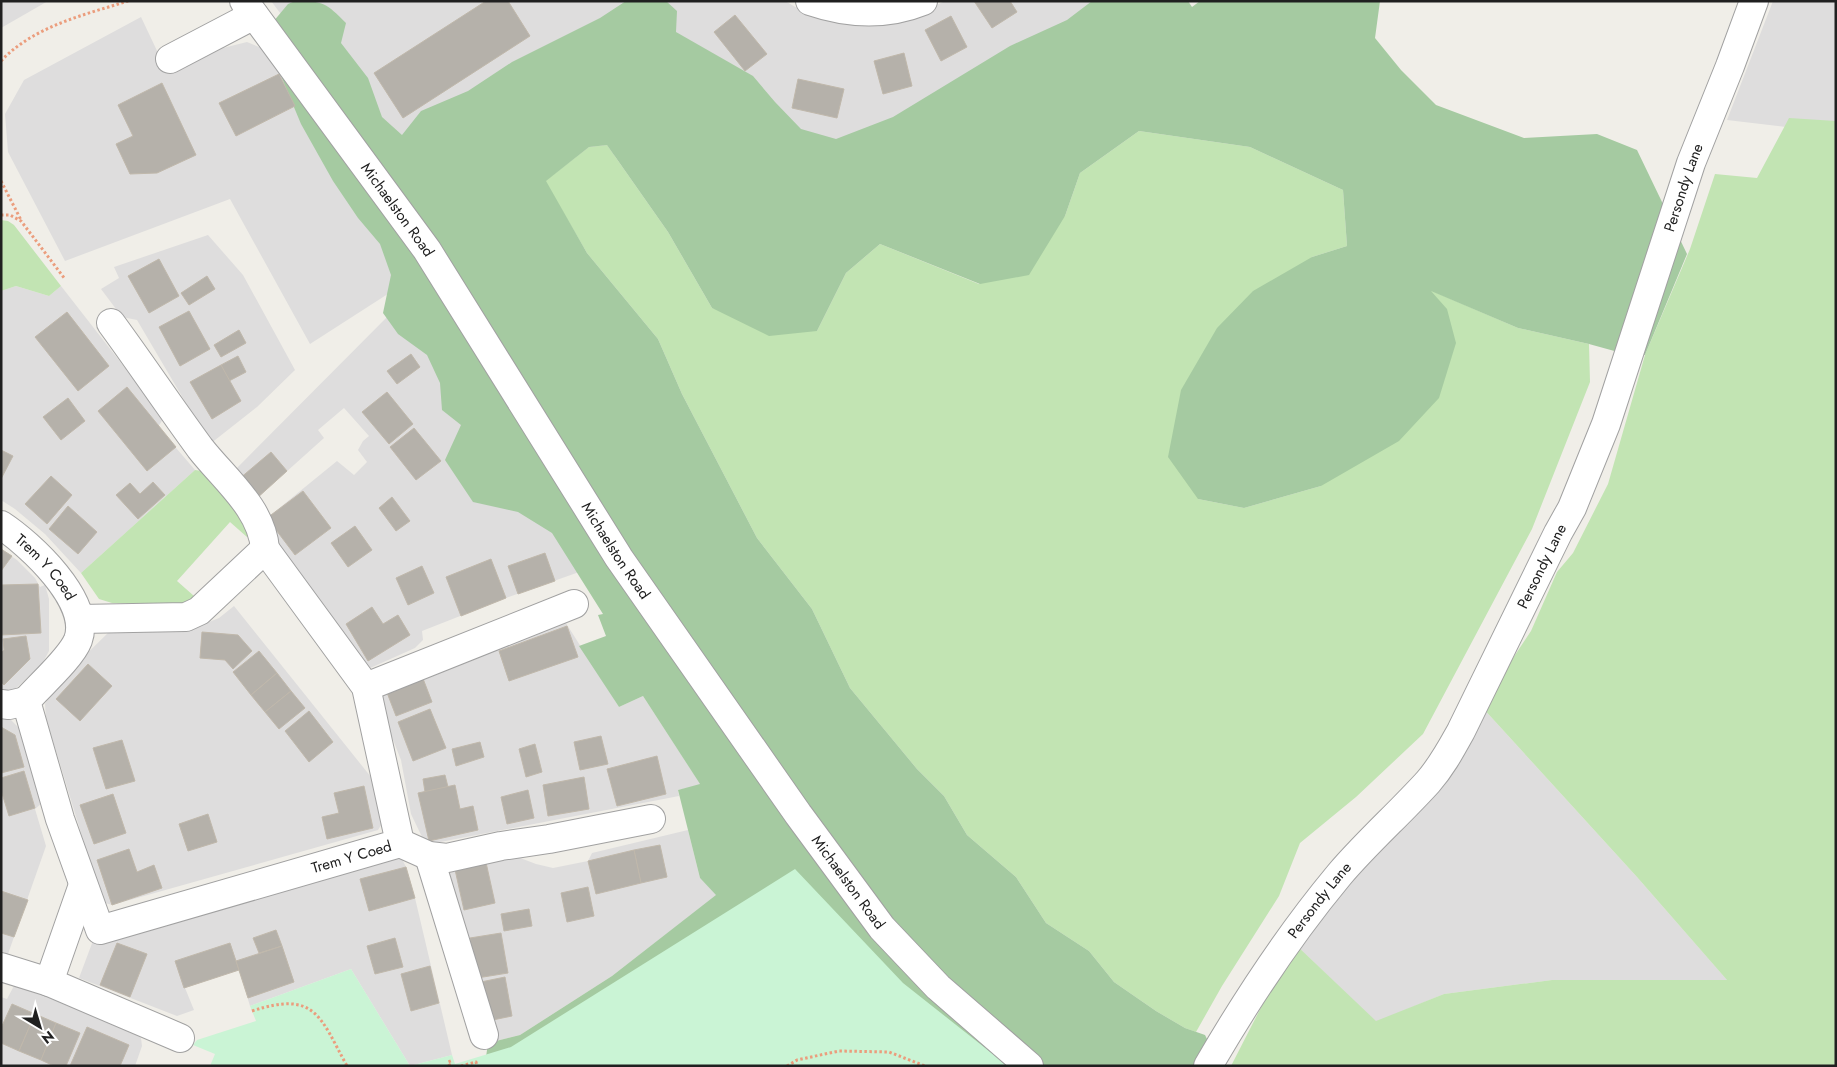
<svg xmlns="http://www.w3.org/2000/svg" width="1837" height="1067" viewBox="0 0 1837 1067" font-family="Jost,sans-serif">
  <rect width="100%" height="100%" fill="#f0eee8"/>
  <g fill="#dedddd">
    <path d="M1 1H48L1 28Z"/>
    <path d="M271 1H785L811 16 853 25 918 14 945 1H1131L908 143 396 165Z"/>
    <path d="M1773 1H1836V133L1727 120Z"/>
    <path d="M141 17 168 74 223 48 247 42 271 52 422 272 310 344 230 199 65 261 8 152 5 114 24 80Z"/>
    <path d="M208 235 243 275 295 370 257 407 210 444 137 320 122 317 101 289 119 278 114 267Z"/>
    <path d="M16 286 49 296 61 286 157 409 163 419 158 427 195 470 81 573 45 534 15 509 1 500V291Z"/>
    <path d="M398 306 582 571 506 598 422 631 423 640 415 648 368 669 287 562 267 518 337 461 354 475 367 462 358 450 363 441 369 436 344 408 318 430 324 438 256 499 233 472Z"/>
    <path d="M1 549 17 560 35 578 40 587 45 585 49 599V651L42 664 14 690 1 692Z"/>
    <path d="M234 606 375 782 383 822 378 830 112 905 102 902 46 718 45 704 58 682 111 630 199 626 219 618Z"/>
    <path d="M564 620 619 707 643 696 701 785 678 790 679 796 430 844 423 839 411 814 401 760 375 694Z"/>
    <path d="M1481 706 1637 877 1728 981 1552 980 1444 994 1376 1022 1294 943Z"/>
    <path d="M1 718 11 720 23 732 43 802 35 809 46 846 8 954 1 951Z"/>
    <path d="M688 830 700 878 717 895 612 976 520 1035 488 1043 443 872 515 856 536 864 553 868 588 861 592 853Z"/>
    <path d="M401 857 406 867 415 898 452 1055 410 1066 351 969 250 1006 239 970 185 988 194 1010 177 1016 79 978 94 938Z"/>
    <path d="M22 983 134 1033 141 1038 142 1046 135 1066H1V997L7 999 15 984Z"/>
  </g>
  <g fill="#c2e4b3">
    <path d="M1789 118 1836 121V1066H1231L1294 943 1376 1021 1444 994 1552 980H1727L1637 877 1481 706 1531 631 1557 572 1573 553 1608 484 1645 355 1690 249 1715 174 1757 178Z"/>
    <path d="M1139 131 1250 147 1343 190 1347 246 1312 257 1198 499 1244 508 1321 486 1430 290 1518 328 1589 344 1590 382 1532 529 1423 734 1356 797 1300 843 1279 896 1222 986 1196 1032 1185 1028 1156 1011 1114 982 1089 951 1046 923 1016 877 967 835 944 796 917 769 850 688 812 609 757 538 682 394 658 339 587 253 545 181 589 147 607 145 668 232 712 308 817 331 846 273 880 244 979 284 1065 216 1080 173Z"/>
    <path d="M1 220 8 221 14 225 61 286 49 296 16 286 1 291Z"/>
    <path d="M195 470 209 472 250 529 247 537 230 522 177 581 194 596 189 602 180 605 112 603 99 599 81 573Z"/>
  </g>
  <path fill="#a5caa1" d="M295 1C324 1 326 3 346 23L341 43 368 78 382 117 402 135 421 111 468 91 512 62 600 18 626 1H666L677 11 676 32 753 76 775 102 801 129 836 139 893 117 1010 46 1067 20 1092 1H1188L1192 7 1200 1H1380L1375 38 1401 70 1436 105 1524 138 1597 134 1637 150 1687 254 1645 355 1618 352 1589 344 1518 328 1431 291 1447 309 1456 343 1439 398 1399 441 1321 486 1244 508 1198 499 1168 457 1181 390 1217 328 1253 291 1312 257 1347 246 1343 190 1250 147 1139 131 1080 173 1065 216 1029 275 980 284 880 244 846 273 817 331 769 336 712 308 668 232 607 145 589 147 546 181 587 253 658 339 682 394 757 538 812 609 850 688 917 769 944 796 967 835 1016 877 1046 923 1089 951 1114 982 1156 1011 1185 1028 1205 1035 1210 1045 1197 1066H963L486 1057 488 1043 520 1035 612 976 716 895 700 878 678 790 700 784 643 696 619 707 579 646 606 636 598 615 603 614 552 533 518 512 473 502 445 460 461 425 442 410 440 383 427 355 398 334 383 313 391 275 380 244 358 218 333 181 301 124 271 52 273 22 288 4Z"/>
  <g fill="#caf4d5">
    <path d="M795 869 903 983 1008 1066H410L452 1055 455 1064 511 1047Z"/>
    <path d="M351 969 410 1066H210L215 1054 193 1045 197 1040 256 1021 250 1006Z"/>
  </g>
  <g fill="#b5b1aa" stroke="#c0b8ab">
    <path d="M486 1H508L530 36 403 118 374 73Z"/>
    <path d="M974 1H1010L1017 12 992 28Z"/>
    <path d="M735 15 767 54 745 71 714 32Z"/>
    <path d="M951 16 967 47 941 61 925 30Z"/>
    <path d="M904 53 912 86 883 94 874 61Z"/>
    <path d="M279 74 295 106 236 136 219 103Z"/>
    <path d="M798 79 844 89 837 118 792 108Z"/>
    <path d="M162 83 196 155 157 173 130 174 116 144 133 136 118 105Z"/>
    <path d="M159 259 179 296 149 313 128 276Z"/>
    <path d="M207 276 215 289 189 305 181 293Z"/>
    <path d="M189 311 210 349 180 366 159 327Z"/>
    <path d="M67 312 109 366 78 391 35 337Z"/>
    <path d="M239 330 246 343 221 357 214 345Z"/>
    <path d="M411 354 420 367 397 384 387 371Z"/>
    <path d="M238 356 246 372 229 381 221 365Z"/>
    <path d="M221 365 241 401 212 419 190 382Z"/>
    <path d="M127 387 176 447 147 471 98 411Z"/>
    <path d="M387 392 413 424 389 444 362 412Z"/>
    <path d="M68 398 85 421 61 440 43 417Z"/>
    <path d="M414 428 441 461 416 480 390 447Z"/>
    <path d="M1 450 13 456 1 479Z"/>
    <path d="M271 452 287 471 256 499 239 479Z"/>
    <path d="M51 476 72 495 47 524 25 504Z"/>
    <path d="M153 482 165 495 138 519 116 495 130 483 140 494Z"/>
    <path d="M303 491 331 528 295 555 267 518Z"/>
    <path d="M392 497 410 521 396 531 379 508Z"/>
    <path d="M68 506 97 532 78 554 49 529Z"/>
    <path d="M355 526 372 550 348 567 331 543Z"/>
    <path d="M1 549 12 556 1 571Z"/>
    <path d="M545 553 555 581 518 594 508 566Z"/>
    <path d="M491 559 506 598 461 616 446 577Z"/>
    <path d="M422 566 434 593 408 605 396 578Z"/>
    <path d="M38 584 41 633 1 635V585Z"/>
    <path d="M372 607 383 624 398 615 410 635 368 661 346 624Z"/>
    <path d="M567 626 578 657 509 681 499 651Z"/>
    <path d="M202 632 238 635 252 651 233 669 225 660 200 658Z"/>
    <path d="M26 636 30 659 4 685 1 682V653L4 650 3 639Z"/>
    <path d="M259 651 277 673 251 695 233 672Z"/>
    <path d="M88 664 112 686 80 721 56 699Z"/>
    <path d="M277 673 291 691 265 712 251 695Z"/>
    <path d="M422 676 432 702 396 716 386 690Z"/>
    <path d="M291 691 305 708 279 729 265 712Z"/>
    <path d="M430 709 446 748 413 761 398 722Z"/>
    <path d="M309 711 333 742 309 762 285 731Z"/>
    <path d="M1 727 15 735 24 767 1 773Z"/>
    <path d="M601 736 608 764 580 770 574 742Z"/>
    <path d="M122 740 135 781 106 789 93 748Z"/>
    <path d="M480 742 484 757 456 766 452 749Z"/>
    <path d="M535 744 542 772 526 777 519 749Z"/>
    <path d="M657 756 666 794 617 806 607 769Z"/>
    <path d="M24 771 35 808 9 816 1 790V778Z"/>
    <path d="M445 775 448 787 425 792 423 779Z"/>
    <path d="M584 777 589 809 548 816 543 785Z"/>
    <path d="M455 785 460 809 473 806 478 830 429 841 418 793Z"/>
    <path d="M364 786 373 828 327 839 322 817 339 813 334 793Z"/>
    <path d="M528 790 534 818 507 824 501 797Z"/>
    <path d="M113 794 126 833 94 844 80 805Z"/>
    <path d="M208 814 217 842 188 851 179 824Z"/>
    <path d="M660 845 667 877 641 883 634 850Z"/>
    <path d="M129 849 137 872 154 865 162 888 112 905 97 860Z"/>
    <path d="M634 850 641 883 596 894 588 861Z"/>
    <path d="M485 858 495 903 464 910 454 865Z"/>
    <path d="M406 867 415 898 369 911 360 879Z"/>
    <path d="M588 887 594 916 567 922 561 893Z"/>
    <path d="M1 891 28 900 14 937 1 933Z"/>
    <path d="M529 909 532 926 504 931 501 914Z"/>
    <path d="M276 930 282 946 259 953 253 938Z"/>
    <path d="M501 933 508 973 477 978 470 938Z"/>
    <path d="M395 938 403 967 375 974 367 946Z"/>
    <path d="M117 943 147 954 130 997 100 985Z"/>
    <path d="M230 943 239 970 184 988 175 961Z"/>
    <path d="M282 946 294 982 248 998 236 961Z"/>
    <path d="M430 966 439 1003 411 1011 401 974Z"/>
    <path d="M505 977 512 1016 483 1022 476 983Z"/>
    <path d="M12 1004 35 1014 19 1051 1 1043V1028Z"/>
    <path d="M35 1014 56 1023 41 1060 19 1051Z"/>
    <path d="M56 1023 80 1033 66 1066H54L41 1060Z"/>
    <path d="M87 1027 129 1045 120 1066H70Z"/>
  </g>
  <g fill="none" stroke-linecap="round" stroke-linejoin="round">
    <g stroke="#a1a1a1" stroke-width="30">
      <g id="minor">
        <path id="s1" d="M244 1 427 250 619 558 798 814 882 928 938 987 1029 1066"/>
        <path d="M810 1C848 14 886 16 923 1"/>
        <path d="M170 59 254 15"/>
        <path d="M111 323C141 364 170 407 200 448 224 479 262 508 265 549"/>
        <path id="s2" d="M1 525C30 544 92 601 78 640 71 658 40 685 26 701L60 819 100 930 400 843 366 687 265 549 199 611 186 617 80 619"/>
        <path d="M366 687 574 604"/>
        <path d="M1 704 9 705 26 701"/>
        <path d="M400 843 429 856 447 858 501 846 549 839 651 819"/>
        <path d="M429 856 484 1035"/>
        <path d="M1 967 49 982 180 1038"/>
        <path d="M49 982 83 885"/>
        <path id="s3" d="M1208 1066C1247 999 1289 935 1339 875 1367 842 1399 814 1428 782 1442 766 1451 749 1461 731L1558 533 1572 508 1606 424 1691 163 1730 66 1754 1"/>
      </g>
    </g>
    <g stroke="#eb9d7d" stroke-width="3" stroke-dasharray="2.5 2.5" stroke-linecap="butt">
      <path d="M1 61C34 26 84 15 128 1"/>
      <path d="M1 181 21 220"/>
      <path d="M1 215H10L21 221 65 279"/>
      <path d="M252 1011C316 990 320 1017 347 1066"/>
      <path d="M450 1066 448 1062 453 1060"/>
      <path d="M461 1066 476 1062 477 1066"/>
      <path d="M787 1066 797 1060 839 1051 889 1052 925 1066"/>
    </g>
    <use href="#minor" stroke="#fff" stroke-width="28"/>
  </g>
  <g text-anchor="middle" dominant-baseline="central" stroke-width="4" stroke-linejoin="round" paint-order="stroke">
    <g font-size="15" fill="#202020" stroke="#fff">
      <text stroke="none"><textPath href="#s3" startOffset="1010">Persondy Lane</textPath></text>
      <text stroke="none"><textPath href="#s1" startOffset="259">Michaelston Road</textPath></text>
      <text stroke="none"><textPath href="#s1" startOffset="664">Michaelston Road</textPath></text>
      <text stroke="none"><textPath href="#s3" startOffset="605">Persondy Lane</textPath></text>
      <text stroke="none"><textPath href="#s2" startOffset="62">Trem Y Coed</textPath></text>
      <text stroke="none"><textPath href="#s2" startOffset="729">Trem Y Coed</textPath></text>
      <text stroke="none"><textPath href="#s1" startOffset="1069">Michaelston Road</textPath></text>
      <text stroke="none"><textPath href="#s3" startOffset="200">Persondy Lane</textPath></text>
    </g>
  </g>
  <rect width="1837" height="1067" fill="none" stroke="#202020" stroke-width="5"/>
  <g transform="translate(40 1027) rotate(142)" stroke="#ffffff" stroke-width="4" paint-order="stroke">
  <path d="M0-4L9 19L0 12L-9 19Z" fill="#202020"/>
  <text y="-8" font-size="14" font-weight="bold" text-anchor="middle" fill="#202020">N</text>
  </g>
</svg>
